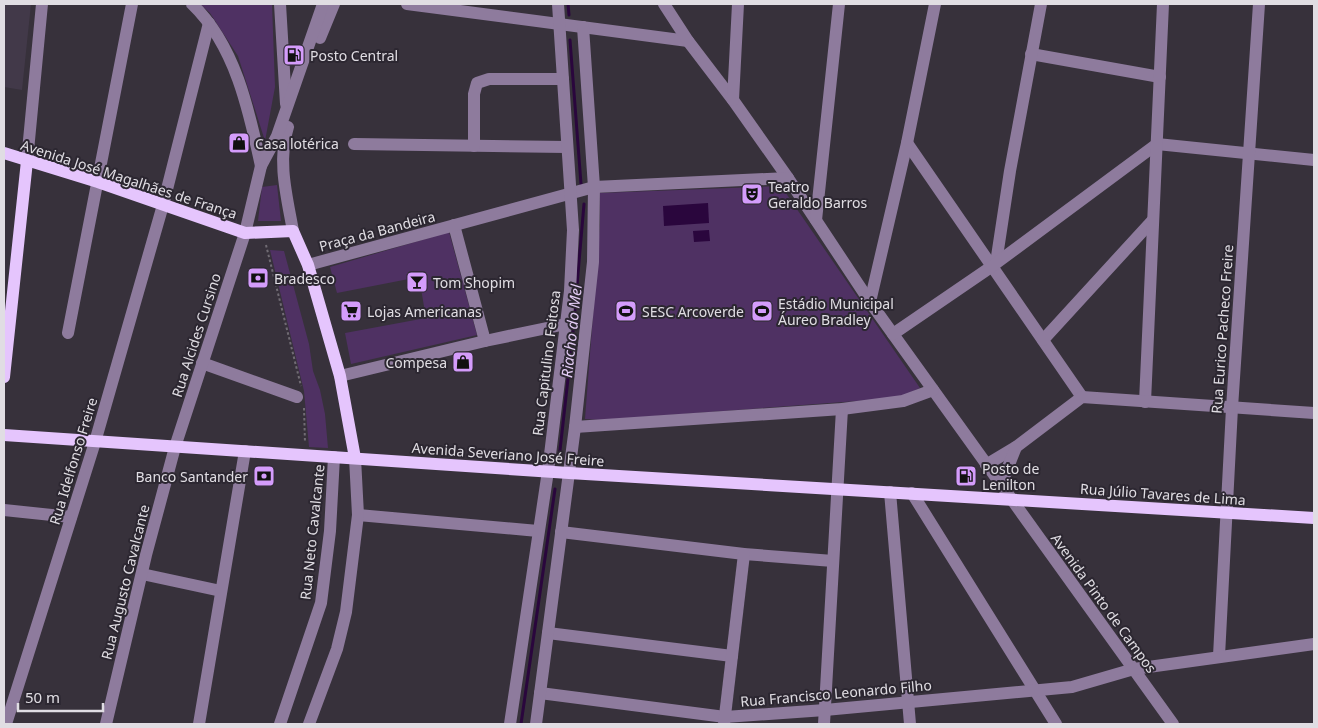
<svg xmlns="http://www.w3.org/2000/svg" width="1318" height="728" viewBox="0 0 1318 728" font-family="'Noto Sans',sans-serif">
  <rect width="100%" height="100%" fill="#37313b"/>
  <path fill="#423949" d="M4 4H31L22 90 4 87Z"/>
  <g fill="#4f3163">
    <path d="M200 4H272L275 87 265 141 238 56 210 13Z"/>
    <path d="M277 185 281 221H258L262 187Z"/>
    <path d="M781 186 920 388 898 398 602 420 585 419 600 224V193Z"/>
    <path d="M449 232 477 335 351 364 345 333 426 318 419 277 337 293 330 267Z"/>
    <path d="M270 250 284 251 309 344 313 371 320 390 325 414 328 448 309 447 304 391Z"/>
  </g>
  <g fill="#2a063d">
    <path d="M708 203 709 223 664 226 663 206Z"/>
    <path d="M709 230 710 241 694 242 693 231Z"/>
  </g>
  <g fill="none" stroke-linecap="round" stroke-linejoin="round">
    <g stroke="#2a063d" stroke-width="3">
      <path d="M568 4 569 15"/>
      <path d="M570 40 581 184"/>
      <path d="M559 459 572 343 584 204"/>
      <path d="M521 724 555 489"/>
    </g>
    <g stroke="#716c74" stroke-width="2" stroke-dasharray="2.5 2.5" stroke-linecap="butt">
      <path d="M266 245 301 386"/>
      <path d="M304 408 305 443"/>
    </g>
    <g stroke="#8e7b9d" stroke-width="12">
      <path d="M192 4C235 45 249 110 261 166"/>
      <path d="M280 4 286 104"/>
      <path d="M407 4 688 41"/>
      <path d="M664 4 688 41 733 100 788 178 870 302 1173 724"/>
      <path d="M320 38 334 4"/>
      <path d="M1031 54 1160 77"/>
      <path d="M733 100 738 4"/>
      <path d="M288 127C277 161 287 197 293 231"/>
      <path d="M907 143 1082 397"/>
      <path d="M354 144 567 147"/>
      <path d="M474 146V94L477 83 489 79H563"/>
      <path d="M27 161 42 4"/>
      <path d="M816 220 839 4"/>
      <path d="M454 225 485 341"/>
      <path d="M996 263 1010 171 1041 4"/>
      <path d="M308 265 594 187 788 178"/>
      <path d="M870 302 907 143 935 4"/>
      <path d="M68 333 132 4"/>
      <path d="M893 334 991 267 1157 144 1314 160"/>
      <path d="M1043 340 1152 221"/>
      <path d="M202 363 297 397"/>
      <path d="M340 376 485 341 566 324"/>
      <path d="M1145 402 1163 4"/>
      <path d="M575 427 842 409 903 401 933 390"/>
      <path d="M986 465 1016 447 1082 397 1314 413"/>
      <path d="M1001 485 1016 447"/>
      <path d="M890 492 910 724"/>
      <path d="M912 493 1056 724"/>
      <path d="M4 510 71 517"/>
      <path d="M358 515 538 531"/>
      <path d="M561 532 744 554 833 561"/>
      <path d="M142 574 221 591"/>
      <path d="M548 633 732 656"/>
      <path d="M1219 656 1232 408 1259 4"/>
      <path d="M540 693 725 717 825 710 1072 687 1134 669 1314 644"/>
      <path d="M6 724 95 442 163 205 209 23"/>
      <path d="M106 724 146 555 175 447 245 233 261 166 277 136 323 4"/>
      <path d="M199 724 245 451"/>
      <path d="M280 724 321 603 330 531 334 457"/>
      <path d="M309 724 337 649 346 612 358 515 355 458"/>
      <path d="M510 724 548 471 570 291 573 230 558 4"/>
      <path d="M536 724 575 427 593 262 594 187 583 27"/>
      <path d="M724 724 744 554"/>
      <path d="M824 724 842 409"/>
    </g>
    <g stroke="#e5c5fd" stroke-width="12">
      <path d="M4 153 98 182 245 233 293 231 308 265 340 376 355 458"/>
      <path d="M4 377 27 161"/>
      <path d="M4 435 569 473 1314 518"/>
    </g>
  </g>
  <defs>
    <g id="fuel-square" transform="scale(1.125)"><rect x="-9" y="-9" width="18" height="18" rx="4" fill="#d49cfb" stroke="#2c2731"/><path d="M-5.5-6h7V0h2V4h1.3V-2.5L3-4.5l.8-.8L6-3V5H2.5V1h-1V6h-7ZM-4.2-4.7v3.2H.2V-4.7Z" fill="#111"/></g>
    <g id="shop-square" transform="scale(1.125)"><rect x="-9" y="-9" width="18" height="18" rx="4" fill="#d49cfb" stroke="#2c2731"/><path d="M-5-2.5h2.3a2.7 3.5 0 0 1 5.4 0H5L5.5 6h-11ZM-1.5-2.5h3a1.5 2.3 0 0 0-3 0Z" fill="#111"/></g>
    <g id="theatre-square" transform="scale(1.125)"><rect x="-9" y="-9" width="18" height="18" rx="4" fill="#d49cfb" stroke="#2c2731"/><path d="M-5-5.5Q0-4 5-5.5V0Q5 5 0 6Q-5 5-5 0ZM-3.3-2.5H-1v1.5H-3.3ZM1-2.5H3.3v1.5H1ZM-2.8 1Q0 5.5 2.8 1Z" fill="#111"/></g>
    <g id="bank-square" transform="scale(1.125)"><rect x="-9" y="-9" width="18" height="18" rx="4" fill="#d49cfb" stroke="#2c2731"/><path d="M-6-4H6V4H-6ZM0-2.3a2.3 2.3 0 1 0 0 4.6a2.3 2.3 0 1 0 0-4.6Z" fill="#111"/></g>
    <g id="bar-square" transform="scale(1.125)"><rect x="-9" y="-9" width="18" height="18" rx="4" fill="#d49cfb" stroke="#2c2731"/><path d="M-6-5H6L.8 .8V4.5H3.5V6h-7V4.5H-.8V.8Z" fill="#111"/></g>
    <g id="supermarket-square" transform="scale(1.125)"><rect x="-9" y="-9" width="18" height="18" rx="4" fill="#d49cfb" stroke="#2c2731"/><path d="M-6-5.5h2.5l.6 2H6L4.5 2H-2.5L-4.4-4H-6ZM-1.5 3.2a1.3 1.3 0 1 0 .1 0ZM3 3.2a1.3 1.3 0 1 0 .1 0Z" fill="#111"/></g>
    <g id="stadium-square" transform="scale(1.125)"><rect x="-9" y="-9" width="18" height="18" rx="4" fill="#d49cfb" stroke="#2c2731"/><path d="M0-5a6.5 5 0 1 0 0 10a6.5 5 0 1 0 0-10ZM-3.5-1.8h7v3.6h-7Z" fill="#111"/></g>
  </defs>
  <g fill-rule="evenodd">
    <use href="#fuel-square" x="294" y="55"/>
    <use href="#shop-square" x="239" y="143"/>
    <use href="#theatre-square" x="752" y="194"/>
    <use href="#bank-square" x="258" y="278"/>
    <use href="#bar-square" x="417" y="282"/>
    <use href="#supermarket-square" x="351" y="311"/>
    <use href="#stadium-square" x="626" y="311"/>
    <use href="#stadium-square" x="762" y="311"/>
    <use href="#shop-square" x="463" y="362"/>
    <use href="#bank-square" x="264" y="476"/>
    <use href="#fuel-square" x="966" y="476"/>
  </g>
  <g text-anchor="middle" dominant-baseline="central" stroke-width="4" stroke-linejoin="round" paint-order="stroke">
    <g font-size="14" fill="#e0dde3" stroke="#2c2731" text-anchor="start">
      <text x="310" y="55">Posto Central</text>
      <text x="255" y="143">Casa lotérica</text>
      <text x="768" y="186">Teatro<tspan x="768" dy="16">Geraldo Barros</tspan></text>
      <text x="274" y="278">Bradesco</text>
      <text x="433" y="282">Tom Shopim</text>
      <text x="778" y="303">Estádio Municipal<tspan x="778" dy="16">Áureo Bradley</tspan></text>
      <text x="367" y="311">Lojas Americanas</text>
      <text x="642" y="311">SESC Arcoverde</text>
      <text x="447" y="362" text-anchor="end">Compesa</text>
      <text x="982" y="468">Posto de<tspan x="982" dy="16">Lenilton</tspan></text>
      <text x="248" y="476" text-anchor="end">Banco Santander</text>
    </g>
    <g font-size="14" fill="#e0dde3" stroke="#2c2731">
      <text transform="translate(129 179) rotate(18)">Avenida José Magalhães de França</text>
      <text transform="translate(377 231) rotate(-15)">Praça da Bandeira</text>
      <text transform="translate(1222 329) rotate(-86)">Rua Eurico Pacheco Freire</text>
      <text transform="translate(196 335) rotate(-72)">Rua Alcides Cursino</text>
      <text transform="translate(546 363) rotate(-83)">Rua Capitulino Feitosa</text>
      <text transform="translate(508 454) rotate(4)">Avenida Severiano José Freire</text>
      <text transform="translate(73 461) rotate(-73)">Rua Idelfonso Freire</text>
      <text transform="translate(1163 494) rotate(4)">Rua Júlio Tavares de Lima</text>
      <text transform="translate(312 532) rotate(-84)">Rua Neto Cavalcante</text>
      <text transform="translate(125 582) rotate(-76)">Rua Augusto Cavalcante</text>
      <text transform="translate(1104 603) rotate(54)">Avenida Pinto de Campos</text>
      <text transform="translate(836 693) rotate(-5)">Rua Francisco Leonardo Filho</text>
    </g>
    <g font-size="15" font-style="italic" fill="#e3ccf5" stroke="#2c2731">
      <text transform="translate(571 331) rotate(-84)">Riacho do Mel</text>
    </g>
  </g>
  <rect width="1318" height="728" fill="none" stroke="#e0dde3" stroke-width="10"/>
  <path d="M18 703v8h85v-8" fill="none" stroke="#e0dde3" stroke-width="2.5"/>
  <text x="25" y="703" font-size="15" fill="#e0dde3" stroke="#2c2731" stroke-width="4" paint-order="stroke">50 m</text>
</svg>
